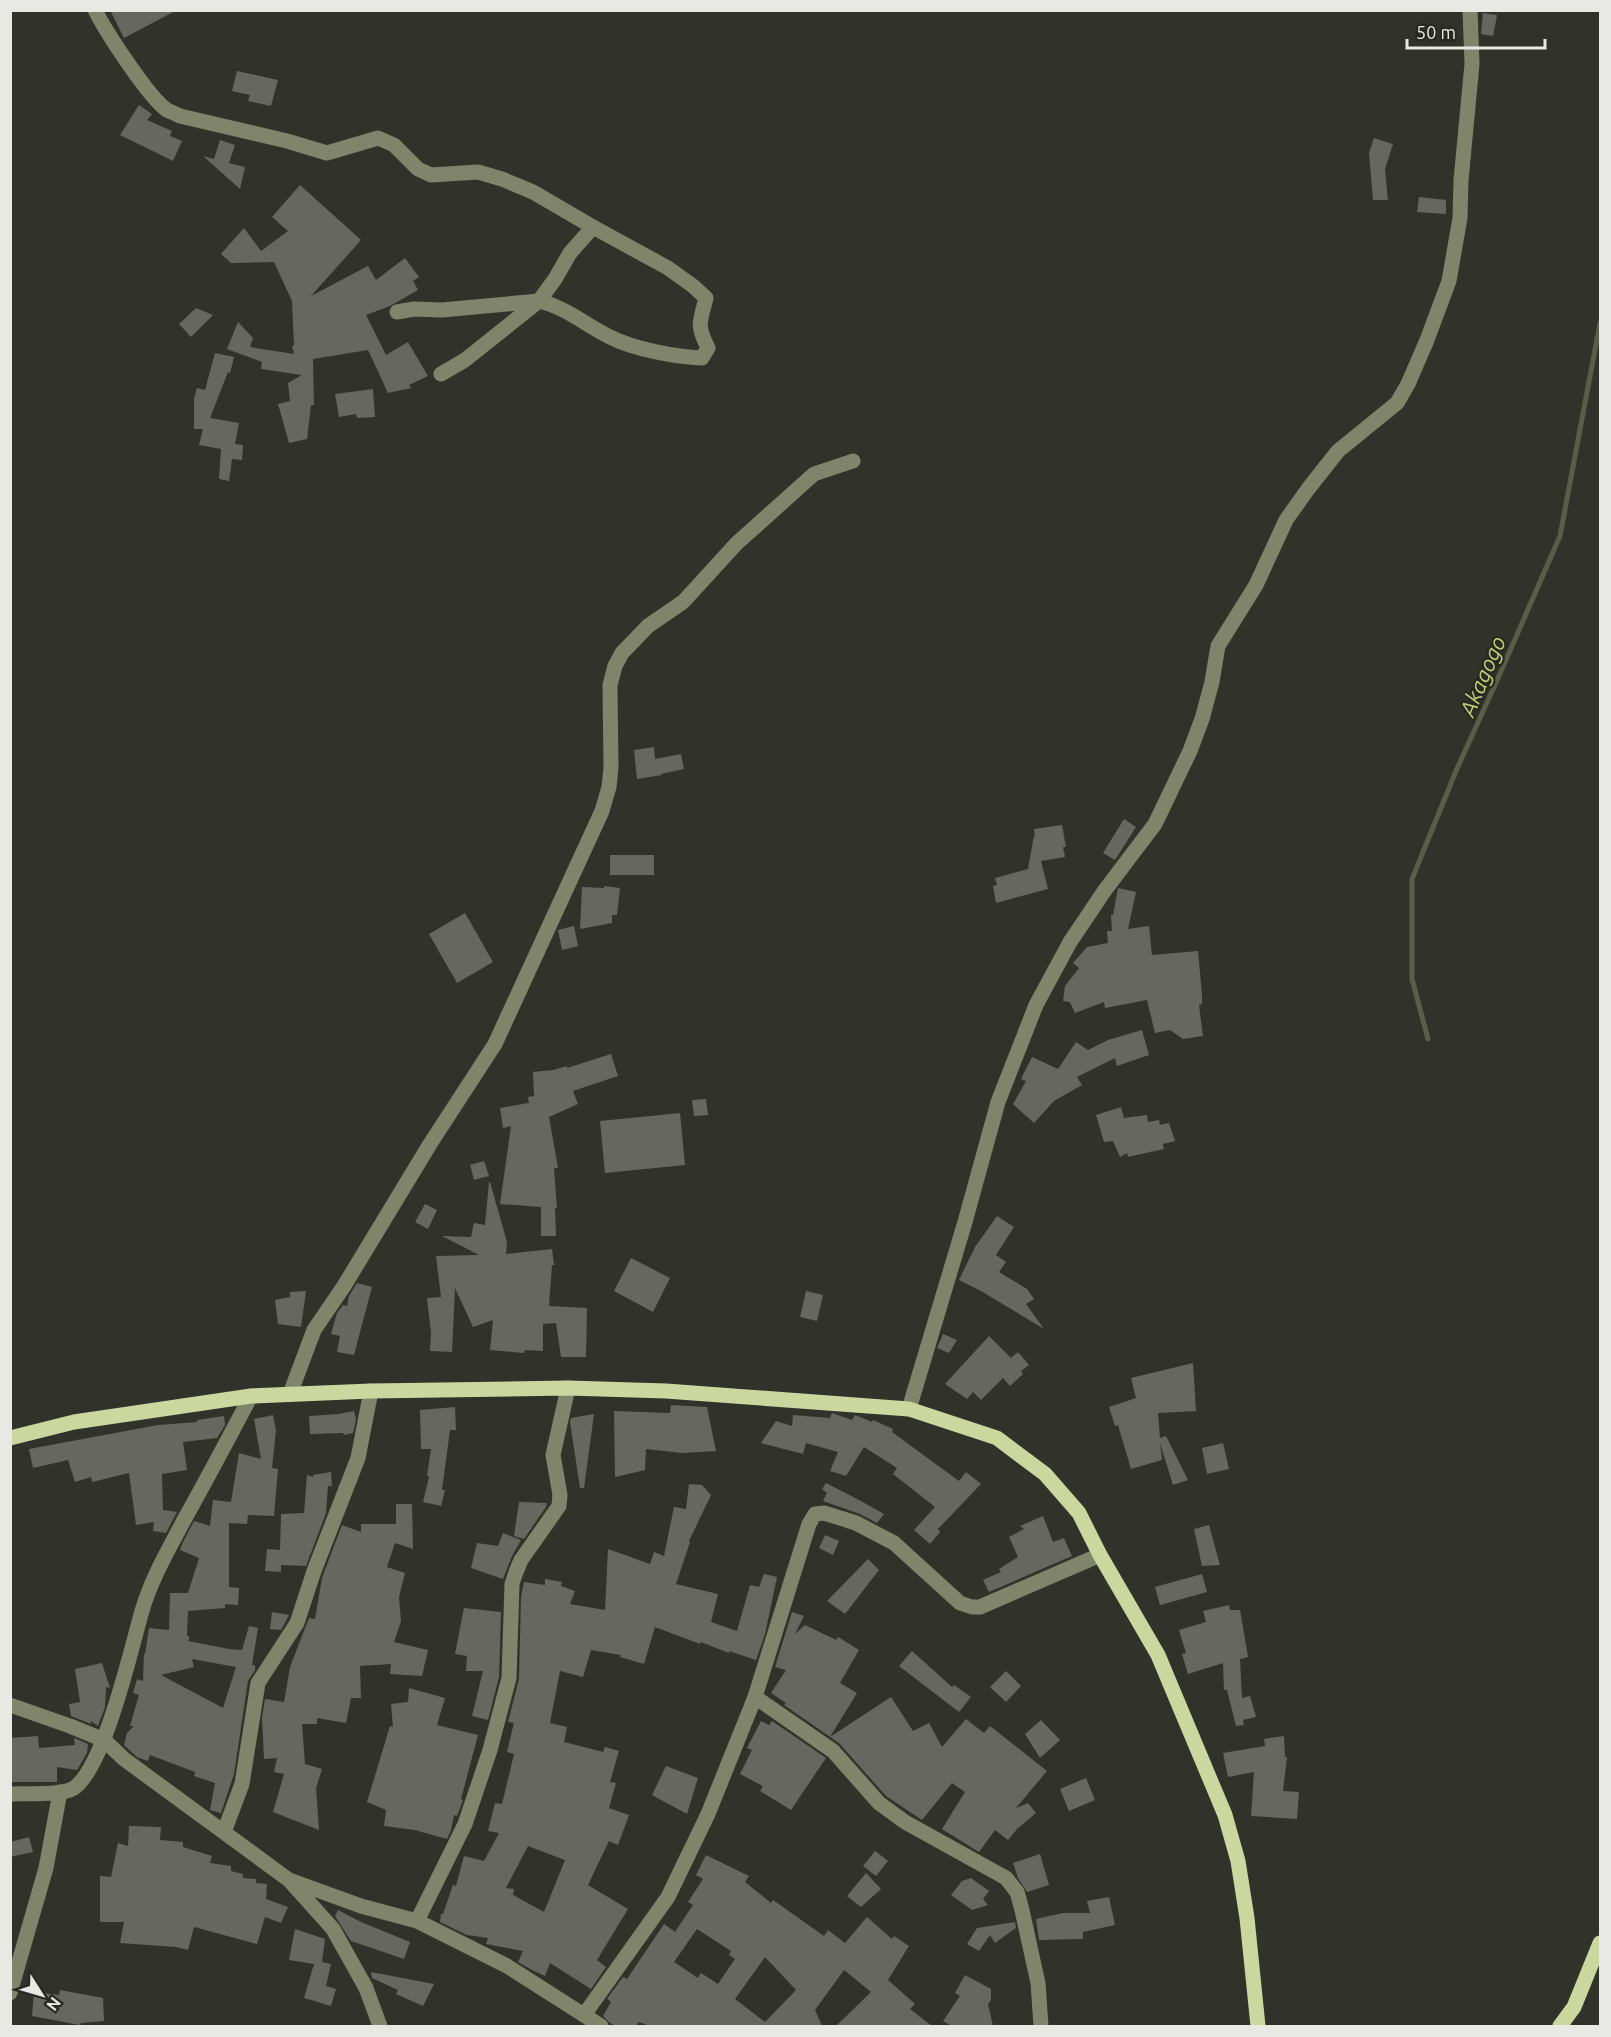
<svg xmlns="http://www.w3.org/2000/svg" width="1611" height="2037" viewBox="0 0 1611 2037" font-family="Ubuntu,sans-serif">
  <rect width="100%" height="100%" fill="#31332b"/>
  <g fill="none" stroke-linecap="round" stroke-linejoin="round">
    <path stroke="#5b5e46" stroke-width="5" d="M1428 1039 1412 979V879L1456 771 1499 676 1560 536 1600 323"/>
  </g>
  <g fill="#66685f" fill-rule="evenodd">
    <path d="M110 10H177L124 38Z"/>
    <path d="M1483 13 1497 15 1493 36 1481 34Z"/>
    <path d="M237 71 278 80 271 106 248 101 250 95 232 91Z"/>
    <path d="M139 105 152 114 147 120 172 131 170 136 182 141 173 161 120 135Z"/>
    <path d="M1374 138 1393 144 1385 169 1388 200H1373L1369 153Z"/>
    <path d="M220 140 235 145 229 163 245 167 240 189 203 156 214 159Z"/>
    <path d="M300 185 361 240 311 296 368 266 376 280 405 258 419 277 413 281 418 290 390 306 366 315 386 355 408 342 428 376 409 385 411 388 388 393 368 350 313 359 314 405H311L307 439 289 443 278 404 290 401 288 383 302 375 261 369 262 362 227 349 238 322 253 338 250 347 294 354 292 346H294L292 301 274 262 231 263 221 254 244 228 261 251 288 231 272 217Z"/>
    <path d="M1419 197 1446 200V214L1417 212Z"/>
    <path d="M196 308 213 315 191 337 179 324Z"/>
    <path d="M215 353 234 357 230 373 228 372 210 418 239 423 235 444 243 445 242 460 232 459 229 481 219 479 221 449 199 445 203 429H194V399L197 388 205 390Z"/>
    <path d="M373 389 375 417 357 418 356 414 339 417 335 394Z"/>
    <path d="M654 747 655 759 681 754 684 769 661 774 662 775 637 779 634 750Z"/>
    <path d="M1124 819 1136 827 1115 860 1103 853Z"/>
    <path d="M1062 825 1066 847H1063L1065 857 1041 861 1048 889 996 903 993 886 997 885 995 878 1028 869 1034 835 1035 839 1034 829Z"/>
    <rect x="610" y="855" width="44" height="20"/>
    <path d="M604 886 620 888 617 915H612V923L580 929 582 887 604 888Z"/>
    <path d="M1118 888 1136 892 1128 929 1149 926 1152 955 1198 951 1202 995V1004L1199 1005 1203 1036 1183 1039 1170 1030 1155 1033 1147 1000 1105 1008 1104 1002 1075 1013 1070 1002 1063 1001 1065 986 1079 968 1073 963 1087 947 1108 943 1107 931H1112L1111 915H1113Z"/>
    <path d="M465 913 493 962 457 983 429 934Z"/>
    <path d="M574 926 578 946 562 950 558 930Z"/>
    <path d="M1142 1030 1149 1055 1117 1066 1115 1058 1077 1077 1082 1085 1054 1101 1034 1123 1013 1104 1026 1081 1021 1079 1032 1057 1058 1069 1076 1042 1088 1050 1108 1040Z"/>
    <path d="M611 1054 618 1076 573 1091 578 1104 549 1117 558 1168H554L557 1208H555L556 1236H541V1207L500 1204 511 1126 503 1128 500 1108 529 1103 528 1097 534 1096 533 1072 553 1070 567 1066V1068Z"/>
    <path d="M706 1099 708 1115 694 1116 692 1100Z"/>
    <path d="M1121 1107 1124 1118 1147 1115 1148 1122 1159 1120 1160 1125 1169 1123 1175 1141 1163 1144 1164 1149 1128 1157 1127 1153 1120 1157 1113 1141 1104 1142 1096 1115Z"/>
    <path d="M680 1113 685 1165 605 1173 600 1121Z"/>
    <path d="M484 1161 489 1176 474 1180 470 1165Z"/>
    <path d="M489 1182H490L507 1242 506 1254 552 1249 554 1265H552L549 1306 587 1308 586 1357H561L556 1323 543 1324V1351L525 1350 524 1353 490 1350 493 1320 473 1327 455 1288 452 1352 430 1351 431 1333 427 1298 441 1297 436 1256 479 1255 442 1236 471 1237 474 1223 485 1225Z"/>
    <path d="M425 1204 437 1210 428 1229 415 1222Z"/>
    <path d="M997 1216 1014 1227 996 1255 1006 1262 999 1272 1027 1289 1034 1299 1026 1304 1044 1329 981 1291 959 1280 975 1247Z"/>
    <path d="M631 1258 670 1278 653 1312 614 1291Z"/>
    <path d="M357 1283 372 1287 354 1355 337 1352 340 1336 331 1334 337 1313 343 1305 347 1306 349 1296Z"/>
    <path d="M306 1291 301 1327 278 1324 275 1300 290 1297V1292Z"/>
    <path d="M806 1291 823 1295 817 1321 800 1317Z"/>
    <path d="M943 1334 957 1340 949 1353 937 1348Z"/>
    <path d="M989 1336 1011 1358 1018 1352 1029 1365 1021 1371 1023 1374 1010 1386 1003 1378 981 1400 973 1392 967 1399 945 1384Z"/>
    <path d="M1193 1363 1196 1411 1158 1413 1160 1438 1166 1436 1188 1480 1173 1485 1160 1443 1162 1460 1131 1469 1118 1425 1115 1426 1109 1407 1136 1398 1131 1378Z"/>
    <path d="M671 1405 707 1407 716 1451 682 1453 646 1449 645 1470 615 1477 614 1411 670 1413Z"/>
    <path d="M455 1407 456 1430H450L442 1490H445L441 1506 423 1502 429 1477 427 1476 431 1449H421L420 1410Z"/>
    <path d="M354 1411 356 1419 353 1433 344 1435 343 1433 310 1434 309 1416 339 1414Z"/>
    <path d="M832 1413 852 1420 855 1415 872 1422 873 1420 893 1429 892 1432 959 1481 966 1472 981 1484 938 1529 940 1532 930 1544 914 1530 935 1507 893 1474 897 1468 864 1447 846 1476 830 1471 838 1452 806 1443 803 1454 761 1443 776 1421 792 1426 793 1415 830 1418Z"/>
    <path d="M594 1414 584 1488H580L570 1422 571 1418Z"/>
    <path d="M273 1415 276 1430 272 1468 278 1469 274 1516 248 1515 247 1524 229 1523V1587L239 1588 238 1605 225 1604V1608L188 1611 187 1636 190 1637 188 1641 229 1649 242 1650 249 1626 258 1628 252 1665H255V1670L248 1681 234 1774 221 1813 210 1810 215 1783 194 1776 195 1772 150 1755 148 1761 137 1757 124 1745 127 1733 134 1726H130L139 1695 133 1693 137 1679 143 1681 144 1654H145L149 1628 169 1630 170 1593H188L199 1558 180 1550 183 1542 194 1521 210 1526 213 1500 231 1502 239 1453 261 1459 254 1419ZM192 1659 236 1667 223 1708 161 1675 194 1667Z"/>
    <path d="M224 1416 225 1425 217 1438 183 1442 187 1470 162 1474 163 1510 177 1512 166 1533 153 1531 154 1522 136 1525 129 1473 92 1482 91 1477 75 1482 68 1460 33 1468 29 1449 158 1425 197 1422V1420Z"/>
    <path d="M1223 1443 1229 1469 1207 1474 1202 1448Z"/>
    <path d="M331 1472 332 1486H328L326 1513 306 1566 281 1565V1572L265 1571 267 1549 280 1550 281 1514 304 1513 307 1475 313 1477V1475Z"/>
    <path d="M826 1483 859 1500 884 1514 877 1523 860 1514 823 1501 827 1493 822 1489Z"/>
    <path d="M689 1484 702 1485 711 1495 689 1541 690 1542 676 1584 718 1594 711 1622 737 1631 750 1585 759 1587 764 1574 777 1577 765 1634 756 1660 729 1651V1653L701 1642 700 1644 655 1627 644 1664 620 1657 621 1655 591 1650 583 1677 560 1671 550 1723 567 1727 564 1742 603 1752 605 1747 619 1751 610 1782 616 1783 609 1808 629 1815 618 1845 609 1841 588 1885 628 1909 597 1960 606 1967 591 1989 550 1963 545 1976 534 1971 518 1962 523 1951 486 1944 488 1938 467 1935 440 1922 441 1914H443L453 1885 456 1886 464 1856 484 1861 499 1833 488 1831 495 1803 502 1804 514 1754 507 1752 514 1723 508 1722 519 1679 521 1597 524 1582 545 1585V1579L562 1582 561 1586 575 1591 570 1604 605 1610 608 1549 650 1564 654 1552 664 1556 674 1507 686 1509ZM528 1846 565 1860 544 1912 513 1895 514 1889 506 1888Z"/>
    <path d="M519 1502 547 1503 546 1507 524 1539 514 1536Z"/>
    <path d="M396 1504H412L413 1549 395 1543 387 1567 405 1573 399 1597 401 1621 394 1642 428 1650 422 1676 390 1674 391 1664 360 1666 361 1698H351L346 1723 317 1718V1724H302L305 1764 322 1769 316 1788 319 1830 273 1812 284 1774 274 1772 277 1758 264 1759 262 1717 265 1699 284 1702 290 1667 309 1618 315 1619 322 1578 342 1525 361 1532V1524H396Z"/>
    <path d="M1043 1516 1053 1542 1064 1538 1072 1556 989 1592 983 1580 1001 1572 999 1569 1018 1557 1009 1537 1024 1529 1020 1526Z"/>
    <path d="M1209 1525 1220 1565 1202 1566 1194 1529Z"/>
    <path d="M503 1533 521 1540 512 1556 503 1579 471 1568 477 1543 498 1546Z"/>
    <path d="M825 1535 839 1541 833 1555 819 1548Z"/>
    <path d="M868 1559 879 1570 845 1614 827 1601Z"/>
    <path d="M1202 1574 1207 1592 1160 1605 1155 1587Z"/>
    <path d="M1229 1605 1230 1610H1240L1248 1657 1240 1659 1242 1698 1250 1696 1256 1717 1243 1720 1244 1725 1236 1726 1227 1690H1224L1223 1663 1188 1674 1182 1654 1186 1653 1179 1630 1206 1622 1203 1611Z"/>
    <path d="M464 1608 501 1612 499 1677 488 1720 472 1716 483 1671H466L467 1656 455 1654Z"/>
    <path d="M272 1612 289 1615 281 1630 270 1629Z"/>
    <path d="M792 1612 804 1616 795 1634 805 1625 836 1640 838 1637 859 1650 840 1683 857 1693 830 1737 891 1697 913 1731 929 1723 942 1747 966 1719 984 1733 990 1726 1047 1771 1016 1808 1028 1803 1036 1813 1017 1829 1008 1840 995 1830 979 1852 942 1829 965 1792 952 1783 922 1820 886 1796 839 1743 784 1705 786 1703 771 1693 786 1670 775 1667Z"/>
    <path d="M912 1651 952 1687 954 1685 971 1697 959 1712 899 1666Z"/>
    <path d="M102 1663 110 1688 106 1687 105 1707 98 1726 91 1721V1724L71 1716 69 1704 80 1702 75 1669Z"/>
    <path d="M1006 1671 1021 1686 1006 1702 990 1687Z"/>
    <path d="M409 1688 445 1698 437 1725 478 1735 461 1799 463 1800 457 1816 454 1815 451 1830 447 1839 415 1830 384 1826 386 1810 367 1802 390 1726 393 1727 391 1704 408 1702Z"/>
    <path d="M1041 1720 1060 1740 1040 1758 1025 1734Z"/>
    <path d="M761 1721 769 1725 772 1721 826 1758 791 1810 760 1791 763 1786 740 1774 752 1750 747 1748Z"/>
    <path d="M38 1736 39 1748 75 1745 74 1738 88 1744 87 1753 77 1770 57 1767V1782H10V1738Z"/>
    <path d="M1284 1736 1285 1757H1287L1283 1791 1299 1792 1297 1819 1251 1816 1254 1772 1228 1777 1223 1753 1265 1746 1264 1739Z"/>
    <path d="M666 1766 698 1778 687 1814 652 1795Z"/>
    <path d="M1086 1778 1095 1800 1069 1811 1060 1789Z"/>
    <path d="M129 1826 161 1827 160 1840 183 1842V1847L212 1856 210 1863 231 1866V1871L243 1874V1878L256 1879V1883L267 1884 266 1899 288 1907 281 1923 265 1917 257 1944 194 1927 188 1950 176 1947 120 1943 124 1922H100V1876L111 1877 118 1843 128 1846Z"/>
    <path d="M29 1837 33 1852 10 1857V1842Z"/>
    <path d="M875 1851 888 1861 876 1876 863 1866Z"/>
    <path d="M1040 1854 1049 1885 1027 1892 1018 1878 1013 1863Z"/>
    <path d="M706 1855 749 1876 745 1882 771 1903 773 1900 824 1936 828 1930 845 1943 867 1917 892 1939 894 1936 909 1946 888 1980 915 2004 910 2009 932 2026H836L871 1992 844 1970 815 2010 822 2026H650L639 2022 636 2026H616L610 2023 603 2016 611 2002 607 1999 623 1977 627 1979 664 1924 675 1932 693 1905 688 1902 703 1879 696 1875ZM697 1929 731 1951 729 1955 735 1959 718 1984 701 1973 698 1978 674 1962ZM765 1957 796 1990 765 2022 735 1999Z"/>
    <path d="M866 1873 881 1889 861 1907 847 1896Z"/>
    <path d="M971 1878 989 1891 983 1899 988 1905 972 1910 951 1895 962 1881Z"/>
    <path d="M1109 1897 1115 1925 1083 1932V1939L1039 1940 1036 1919 1063 1913H1090L1087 1901Z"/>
    <path d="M338 1910 361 1922 410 1942 404 1959 351 1941 335 1916Z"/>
    <path d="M1015 1922 1016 1928 995 1943 990 1935 979 1951 967 1944 977 1928Z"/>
    <path d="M295 1929 325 1939 322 1962 331 1964 326 1986 336 1989 331 2006 304 1998 314 1964 289 1960Z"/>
    <path d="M371 1972 434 1984 423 2006 396 1994 398 1990 372 1978Z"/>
    <path d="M965 1975 991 1989V2000L988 2004 993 2026H952L943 2021 960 1996 955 1993Z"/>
    <path d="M60 1990 103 1998 104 2021 81 2023 80 2025 32 2016 34 1992 59 1995Z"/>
  </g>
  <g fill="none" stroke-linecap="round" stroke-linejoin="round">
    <g stroke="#7f846a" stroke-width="15">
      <path d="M95 10C106 32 149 98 167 110 171 112 176 114 180 116L287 141 327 153 378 138 394 145 418 169 431 175 478 172 502 179 533 192 593 227 668 268 693 286 706 298C700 323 696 324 708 348L702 358C676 357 633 349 610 337 586 325 565 307 539 301L442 310 414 309 397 312"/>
      <path d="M441 374 465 360 539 301 555 279 570 253 593 227"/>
      <path d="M290 1394 314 1330 344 1286 430 1144 495 1044 602 811 609 787 611 768 610 685 615 666 622 653 648 626 683 602 737 543 814 474 853 461"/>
      <path d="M909 1409 965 1222 998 1102 1036 1005 1070 942 1105 890 1155 824 1190 751 1202 719 1212 682 1218 646 1256 585 1286 520 1308 489 1338 451 1397 403 1408 384 1427 340 1449 281 1460 218 1461 180 1472 64 1470 10"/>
      <path d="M755 1697 833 1751 879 1803 905 1822 1006 1878 1017 1892 1022 1910 1038 1983 1041 2026"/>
      <path d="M10 1705 70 1726 104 1740 124 1759 289 1880 333 1929 366 1988 380 2026"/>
      <path d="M10 1794C26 1793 62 1796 74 1788 105 1766 131 1649 142 1611 151 1579 169 1549 184 1520 207 1479 229 1437 251 1396"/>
      <path d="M224 1832 242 1784 258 1683 297 1623 314 1571 358 1458 371 1391"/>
      <path d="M292 1881 361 1906 417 1921 507 1966 601 2026"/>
      <path d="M417 1921 465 1824 490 1750 509 1678 512 1584 516 1572 521 1560 559 1506 560 1495 553 1455 568 1388"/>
      <path d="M10 1993 46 1868 60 1792"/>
      <path d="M584 2015 668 1897 708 1814 755 1697 809 1524 815 1514 824 1513 856 1523 894 1543 960 1603 972 1607H980L1100 1555"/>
    </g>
    <g stroke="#ccd7a0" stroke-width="15">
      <path d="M10 1438 74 1422 251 1396 371 1391 568 1388 666 1391 909 1409 997 1438 1045 1474 1079 1513 1100 1555 1158 1655 1225 1815 1238 1861 1247 1918 1258 2026"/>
      <path d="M1560 2026 1574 2007 1600 1943"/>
    </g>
  </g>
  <g text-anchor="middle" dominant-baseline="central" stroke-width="4.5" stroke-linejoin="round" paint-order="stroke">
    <g font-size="22" font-style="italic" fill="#c0d076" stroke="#282922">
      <text transform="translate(1482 676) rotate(-67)">Akagogo</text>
    </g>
  </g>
  <rect width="1611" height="2037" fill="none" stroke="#e8e9e4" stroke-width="24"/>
  <g transform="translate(42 1995) rotate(127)" stroke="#282922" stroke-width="4.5" paint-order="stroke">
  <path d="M0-4.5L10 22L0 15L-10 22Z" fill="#e8e9e4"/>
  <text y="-9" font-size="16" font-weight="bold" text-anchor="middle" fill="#e8e9e4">N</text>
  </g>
  <path d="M1407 39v9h138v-9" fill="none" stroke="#e8e9e4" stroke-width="3"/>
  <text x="1416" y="39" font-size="18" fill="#e8e9e4" stroke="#282922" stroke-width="4.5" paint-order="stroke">50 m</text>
</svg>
